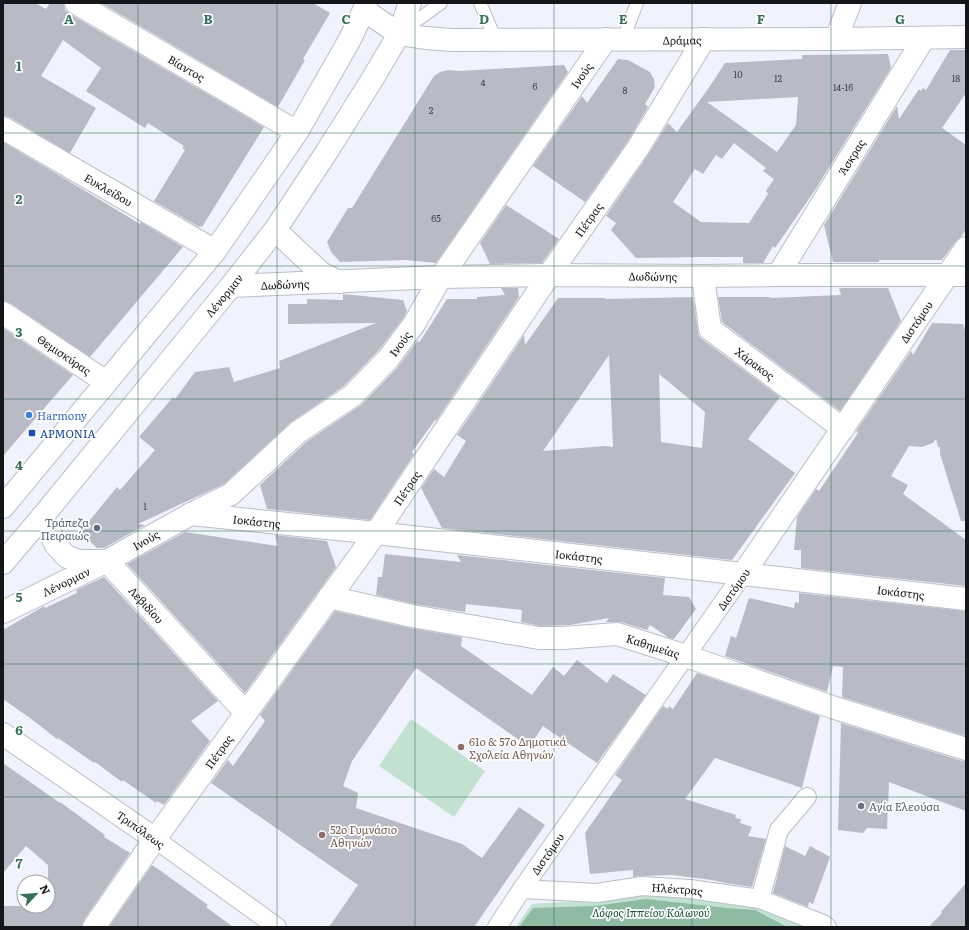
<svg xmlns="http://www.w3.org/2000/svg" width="969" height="930" viewBox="0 0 969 930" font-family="Literata,serif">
  <rect width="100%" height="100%" fill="#f0f3fd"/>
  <g fill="#c3e1d0">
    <path d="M411 719 485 771 454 817 379 766Z"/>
    <path d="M646 895 727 902 758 906 808 927H516L532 904 594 900Z"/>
  </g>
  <path fill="#8ebba2" d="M646 899 727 908 755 910 787 927H519L533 908 595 906Z"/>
  <g fill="#b8bbc5" fill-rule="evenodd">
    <path d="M3 3H35L46 9 50 3H64L65 10 70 14 264 127 202 227 200 226 199 227 154 201 185 150 182 148 184 146 148 123 145 128 86 91 101 68 63 40 41 76 96 108 70 153 9 117 3 116Z"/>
    <path d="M101 3H313L330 13 303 59 305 60 278 107Z"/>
    <path d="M950 50H966V93L942 128 966 145V229L961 237 956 241 942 260H879V262H833L824 225 897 106 899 119 919 89 921 91 923 88 926 90Z"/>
    <path d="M888 54 891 68 815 190 775 248 773 246 763 263H743V257H701L636 258 611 230 616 223 606 216 648 155 668 123 677 132 710 86 725 63 802 59V55ZM798 97 796 125 777 152 707 102ZM734 143 766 168 763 171 774 179 766 191 768 194 749 223 701 222 673 202 695 169 703 174 716 155 722 159Z"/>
    <path d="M618 59 628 60 650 72 654 79 655 87 645 104 648 107 628 141 585 202 533 166 582 96 587 103Z"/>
    <path d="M564 65 568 72 436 263 406 260 340 262 331 252 327 242 348 208H352L434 76 440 72 448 70 459 71Z"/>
    <path d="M3 142 67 180 140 224 141 222 183 247 90 357 10 303 3 301Z"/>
    <path d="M506 205 559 239 542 263 490 264 480 243Z"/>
    <path d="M501 288H518L519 297 436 421 435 420 412 452 414 454 370 520 267 509 260 485 306 442 361 405 397 368 418 340 419 343 447 299H477V297L505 295Z"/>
    <path d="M839 288H888L901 321 840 411 722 322 718 297H770V298L841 295Z"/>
    <path d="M343 294 403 300 407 311 404 317 378 351 344 386 290 423 224 484 138 524 145 525 104 548H97L80 532 117 487 120 490 155 450 139 437 173 397 175 399 195 372 229 367 234 382 280 368 279 361 376 323 288 324V304H307V299L343 300Z"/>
    <path d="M693 297 698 331 699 336 702 339 780 397 748 439 795 473 732 560 442 528 421 488 434 469 444 477 466 441 457 435 524 335 525 345 558 298H605V299ZM609 355 613 447 605 446 543 451ZM659 374 705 412 702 448 661 442Z"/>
    <path d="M932 323 963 324 966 333V521H961L940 454V447H938L936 439 933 443 922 447 909 446 891 476 908 485 903 494 966 540V586L801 568V550H794L797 517 816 489 819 491 858 433 856 431 911 351 913 355Z"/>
    <path d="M3 328 73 375 3 456Z"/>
    <path d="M185 532 278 546 275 535 327 541 336 567 245 693 127 564Z"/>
    <path d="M385 554 461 562 457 555 665 578 663 595 689 597 696 609 674 639 669 638 650 625 647 630 621 622H606L609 618 570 625 540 626 521 622 522 610 466 604 465 612 414 604 376 595 378 577H382Z"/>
    <path d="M104 577 218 701 191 721 210 741 164 805 157 801 156 803 123 780 122 782 95 762 94 763 58 738 57 739 30 718 3 699V630L44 606 45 608 77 593 76 590Z"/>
    <path d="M799 593 966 611V736L842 697 843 667 833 666 827 692 725 656 731 636 736 638 749 598 794 608 795 602 799 603Z"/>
    <path d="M335 611 410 628 462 637 461 646 532 695 553 667 564 676 577 660 607 683 613 674 646 695 597 763 543 726 531 744 521 737 519 740 416 668 352 761 343 786 358 793 356 808 462 844 482 858 519 807 545 825 474 927H329L358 885 211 783 228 760 233 766 265 721 260 715Z"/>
    <path d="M697 673 820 716 802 788 715 758 685 799 736 815 735 818 741 819 740 823 752 827 748 836 766 839 752 887 725 883 712 880 672 875 641 876 633 877V870L590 874 585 833 622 780 615 775 663 706 668 709 669 706 673 709Z"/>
    <path d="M841 723 962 761H966V811L889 782 887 829 867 828 863 833 838 830Z"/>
    <path d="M3 763 60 803V802L105 835 104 837 130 853 84 920 82 927H3V906H48V865L26 846 3 873Z"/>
    <path d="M785 846 805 856 810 846 830 857 813 904 809 902 808 907 773 893Z"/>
    <path d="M152 865 161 871 208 905 206 907 233 927H109Z"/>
    <path d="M966 883V927H929L942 913 941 912Z"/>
  </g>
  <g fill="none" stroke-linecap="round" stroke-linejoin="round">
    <g stroke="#bbbec7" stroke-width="14">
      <g id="service">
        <path d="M480 3 496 40"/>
        <path d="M401 32 441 3"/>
        <path d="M623 39 637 3"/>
      </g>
    </g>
    <g stroke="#bbbec7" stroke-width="20">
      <g id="pedestrian">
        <path d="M155 839 277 927"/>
        <path id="s1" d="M522 889 597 893 642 886 690 889 760 899 823 924 827 927"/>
        <path d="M760 899 779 830 807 797"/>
        <path id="s2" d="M497 927 522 889 743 574"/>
      </g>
    </g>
    <g stroke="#bbbec7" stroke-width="24">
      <g id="minor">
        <path id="s3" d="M76 3 297 132"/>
        <path d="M836 39 850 3"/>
        <path id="s4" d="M3 128 215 251"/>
        <path id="s5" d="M778 275 924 38"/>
        <path id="s6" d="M703 276 710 329 843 429"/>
        <path id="s7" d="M3 313 106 382"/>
        <path id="s8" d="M191 514 376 533 966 599"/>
        <path id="s9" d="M42 517 56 545 67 557 80 561H107L246 713"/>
        <path id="s10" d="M743 574 966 248"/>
        <path id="s11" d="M329 597 412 616 539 638H563L617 634 686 656 832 707 966 749"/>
        <path id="s12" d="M3 612 107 561 191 514 231 494 298 432 352 396 388 359 414 324 441 277 606 39"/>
        <path id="s13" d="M155 839 376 533 549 275 638 148 704 39"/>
      </g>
    </g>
    <g stroke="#bbbec7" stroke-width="24">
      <g id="tertiary">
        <path id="s14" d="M364 10 399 34 425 38 452 40 836 39 966 37"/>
        <path d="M275 230 321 273 339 282"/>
        <path id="s15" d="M231 286 441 277 549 275 703 276 778 275H966"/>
      </g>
    </g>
    <g stroke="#bbbec7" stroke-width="24">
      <g id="secondary">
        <path d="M3 507 215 251 297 132 349 41 364 10 366 3"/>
        <path id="s16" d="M3 563 42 517 231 286 275 230 326 153 373 78 399 34 410 3"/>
        <path d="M3 734 155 839 94 927"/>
      </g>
    </g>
    <use href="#service" stroke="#fff" stroke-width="12"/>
    <use href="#pedestrian" stroke="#fff" stroke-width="18"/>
    <use href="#minor" stroke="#fff" stroke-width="22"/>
    <use href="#tertiary" stroke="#fff" stroke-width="22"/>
    <use href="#secondary" stroke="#fff" stroke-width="22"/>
  </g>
  <path fill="none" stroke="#367059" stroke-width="1" stroke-opacity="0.55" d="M138 3V927M277 3V927M415 3V927M554 3V927M692 3V927M831 3V927M3 133H966M3 266H966M3 399H966M3 531H966M3 664H966M3 797H966"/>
  <circle fill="#3f7fe0" stroke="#fff" stroke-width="1.5" cx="29" cy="415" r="4"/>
  <rect fill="#1a4fb4" stroke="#fff" stroke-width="1.5" x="28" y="429" width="8" height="8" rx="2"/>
  <circle fill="#5c6f8a" stroke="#fff" stroke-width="1.5" cx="97" cy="528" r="4"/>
  <g fill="#8d6e63" stroke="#fff" stroke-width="1.5">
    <circle cx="461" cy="747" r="4"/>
    <circle cx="322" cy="835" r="4"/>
  </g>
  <circle fill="#6b7280" stroke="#fff" stroke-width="1.5" cx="861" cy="806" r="4"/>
  <g text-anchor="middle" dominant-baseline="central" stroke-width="3.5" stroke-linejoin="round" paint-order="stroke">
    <g font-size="9" fill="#3e3f44">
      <text x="738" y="74">10</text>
      <text x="778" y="78">12</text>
      <text x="956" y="78">18</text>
      <text x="483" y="82">4</text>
      <text x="535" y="86">6</text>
      <text x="843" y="87">14-16</text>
      <text x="625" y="90">8</text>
      <text x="431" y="110">2</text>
      <text x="436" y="218">65</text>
      <text x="145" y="506">1</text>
    </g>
    <g font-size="11" fill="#151619" stroke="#fff">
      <text stroke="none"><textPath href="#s14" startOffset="326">Δράμας</textPath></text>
      <text stroke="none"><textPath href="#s3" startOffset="128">Βίαντος</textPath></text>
      <text stroke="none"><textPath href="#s12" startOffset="808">Ινούς</textPath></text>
      <text stroke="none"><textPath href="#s5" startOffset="139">Άσκρας</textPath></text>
      <text stroke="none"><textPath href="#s4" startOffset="122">Ευκλείδου</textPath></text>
      <text stroke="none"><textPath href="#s13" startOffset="756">Πέτρας</textPath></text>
      <text stroke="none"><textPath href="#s15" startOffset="422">Δωδώνης</textPath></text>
      <text stroke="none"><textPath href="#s15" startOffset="54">Δωδώνης</textPath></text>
      <text stroke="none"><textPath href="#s16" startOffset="347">Λένορμαν</textPath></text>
      <text stroke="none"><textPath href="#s10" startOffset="306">Διστόμου</textPath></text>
      <text stroke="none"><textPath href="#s12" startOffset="484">Ινούς</textPath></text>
      <text stroke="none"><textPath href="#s7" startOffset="74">Θεμισκύρας</textPath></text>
      <text stroke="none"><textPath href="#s6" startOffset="110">Χάρακος</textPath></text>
      <text stroke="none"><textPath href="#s13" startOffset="432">Πέτρας</textPath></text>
      <text stroke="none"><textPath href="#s8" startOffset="66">Ιοκάστης</textPath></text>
      <text stroke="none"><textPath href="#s12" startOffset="160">Ινούς</textPath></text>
      <text stroke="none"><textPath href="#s8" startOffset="390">Ιοκάστης</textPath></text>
      <text stroke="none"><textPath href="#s12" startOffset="70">Λένορμαν</textPath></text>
      <text transform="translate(733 589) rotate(-55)">Διστόμου</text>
      <text stroke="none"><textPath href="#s8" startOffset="714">Ιοκάστης</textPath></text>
      <text stroke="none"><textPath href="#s9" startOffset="147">Λεβιδίου</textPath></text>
      <text stroke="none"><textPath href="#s11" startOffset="330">Καθημείας</textPath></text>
      <text stroke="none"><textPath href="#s13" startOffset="108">Πέτρας</textPath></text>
      <text transform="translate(141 829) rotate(35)">Τριπόλεως</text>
      <text stroke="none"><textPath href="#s2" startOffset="89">Διστόμου</textPath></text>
      <text stroke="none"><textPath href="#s1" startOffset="156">Ηλέκτρας</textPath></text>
    </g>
    <g font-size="11" fill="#366cbe" stroke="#fff" text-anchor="start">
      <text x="37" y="415">Harmony</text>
    </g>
    <g font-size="11" fill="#164399" stroke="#fff" text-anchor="start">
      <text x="40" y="433">ΑΡΜΟΝΙΑ</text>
    </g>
    <g font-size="11" fill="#4e5e75" stroke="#fff" text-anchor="end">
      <text x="89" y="522">Τράπεζα<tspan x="89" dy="13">Πειραιώς</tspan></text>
    </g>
    <g font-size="11" fill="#785e54" stroke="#fff" text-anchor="start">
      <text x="469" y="741">61ο &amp; 57ο Δημοτικά<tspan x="469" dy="13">Σχολεία Αθηνών</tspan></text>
      <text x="330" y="829">52ο Γυμνάσιο<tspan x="330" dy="13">Αθηνών</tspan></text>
    </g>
    <g font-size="11" fill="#5b616d" stroke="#fff" text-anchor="start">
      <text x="869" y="806">Αγία Ελεούσα</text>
    </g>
    <g font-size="11" font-style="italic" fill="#174e36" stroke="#fff">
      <text x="651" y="912">Λόφος Ιππείου Κολωνού</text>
    </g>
  </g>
  <g font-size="13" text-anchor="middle" font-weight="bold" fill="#367059" stroke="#fff" stroke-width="3.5" stroke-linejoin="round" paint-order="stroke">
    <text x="69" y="24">A</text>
    <text x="208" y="24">B</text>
    <text x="346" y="24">C</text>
    <text x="484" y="24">D</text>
    <text x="623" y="24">E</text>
    <text x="761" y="24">F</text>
    <text x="900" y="24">G</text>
    <text x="19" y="71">1</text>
    <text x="19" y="204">2</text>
    <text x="19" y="337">3</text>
    <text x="19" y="470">4</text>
    <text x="19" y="602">5</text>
    <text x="19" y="735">6</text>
    <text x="19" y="868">7</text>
  </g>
  <rect width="969" height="930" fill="none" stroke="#151619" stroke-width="8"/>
  <g transform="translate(36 894) rotate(64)"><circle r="19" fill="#ffffff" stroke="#a1a2a3"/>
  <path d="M0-3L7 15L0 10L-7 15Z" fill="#367059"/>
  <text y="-6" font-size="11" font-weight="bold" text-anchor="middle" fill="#151619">N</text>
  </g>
</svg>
